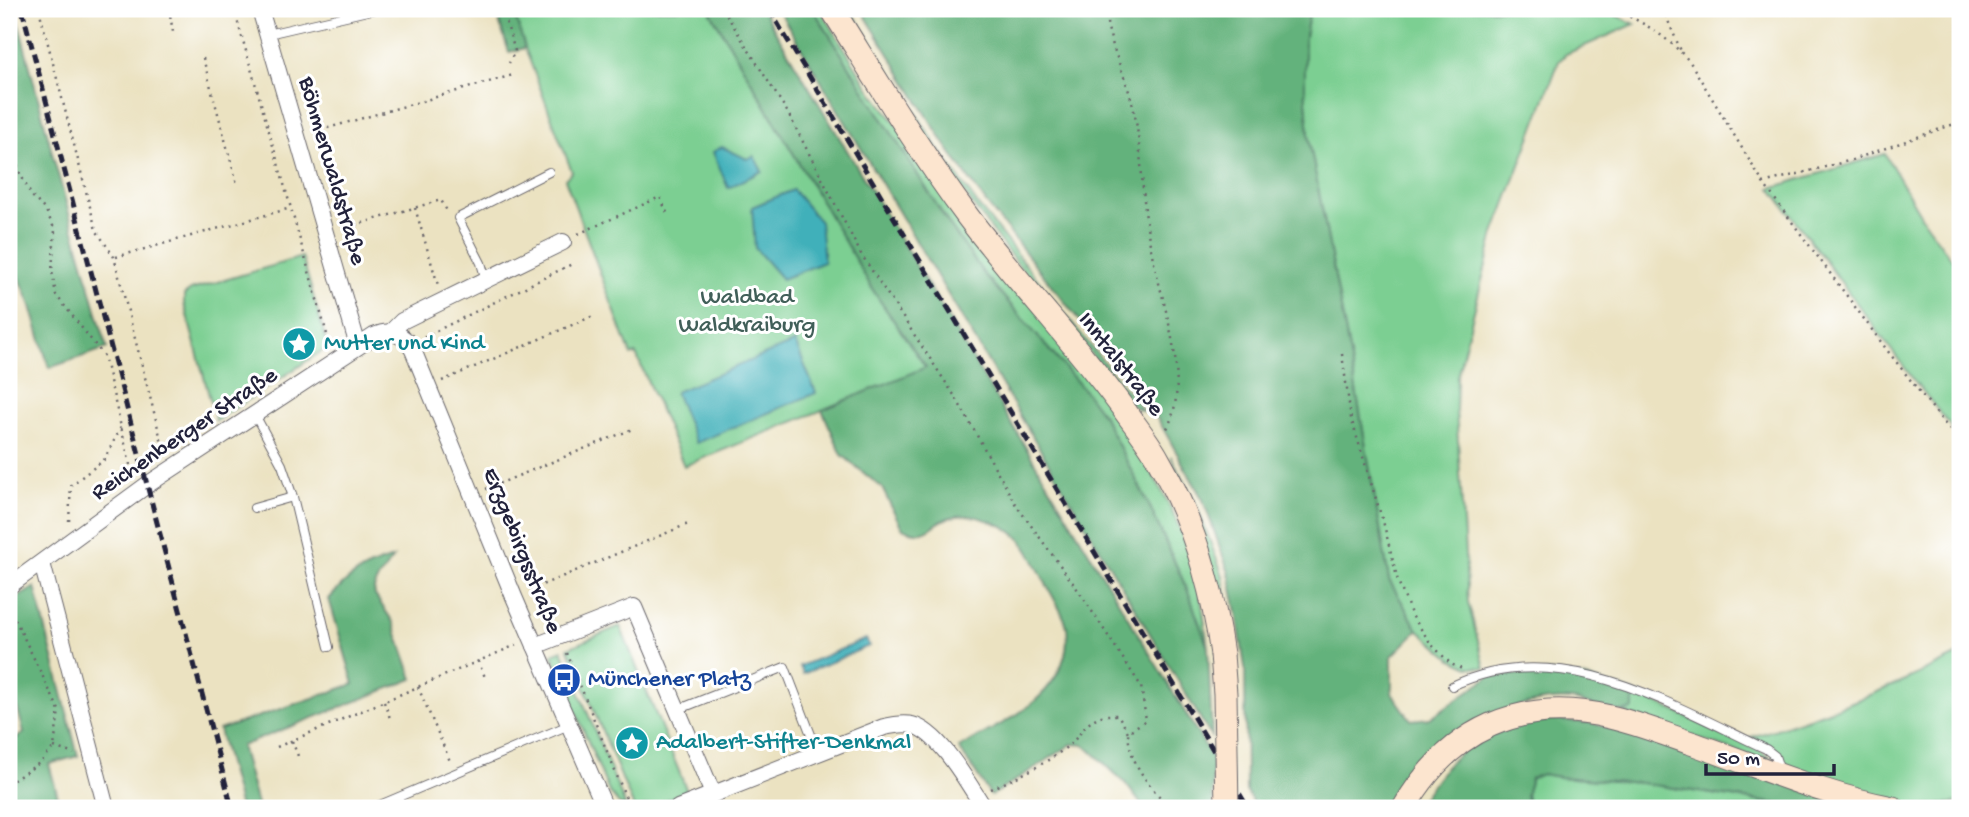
<svg xmlns="http://www.w3.org/2000/svg" width="1969" height="817" viewBox="0 0 1969 817" font-family="'Gochi Hand',sans-serif">
  <rect width="100%" height="100%" fill="#fff"/>
  <filter id="ink" filterUnits="userSpaceOnUse"><feTurbulence type="fractalNoise" baseFrequency=".0143" numOctaves="2"/><feDisplacementMap in="SourceGraphic" scale="14" xChannelSelector="R" yChannelSelector="G"/><feConvolveMatrix kernelMatrix="1 2 1 2 8 2 1 2 1" color-interpolation-filters="sRGB"/></filter>
  <filter id="wash" filterUnits="userSpaceOnUse"><feTurbulence type="fractalNoise" baseFrequency=".00686" numOctaves="4" result="noise"/><feDisplacementMap in="SourceGraphic" scale="28" xChannelSelector="R" yChannelSelector="G"/><feGaussianBlur stdDeviation="1.57" result="paint"/><feColorMatrix in="noise" values="0 0 0 0 0 0 0 0 0 0 0 0 0 0 0 0 0 1.4 0 .05"/><feComposite in="paint" operator="in"/></filter>
  <g filter="url(#wash)">
    <rect width="100%" height="100%" fill="#ebe2c1"/>
    <g fill="#7bcf92" stroke="#4e7866" stroke-width="2">
      <path d="M513 9H709L876 295 926 368 684 466 636 354 631 355 565 179 572 172 525 48Z"/>
      <path d="M813 9H820L869 88 1121 422C1153 472 1184 525 1198 584 1203 605 1205 627 1208 648L1189 594 1149 505 1104 417 1084 390 984 274 950 226Z"/>
      <path d="M844 9H850L938 148 980 208 1143 411 1135 408 1008 252 933 151Z"/>
      <path d="M1313 9H1591L1604 10 1635 24 1566 54 1559 61 1494 234 1457 377 1456 409 1468 602 1485 668 1469 667 1452 659 1418 630 1389 580 1351 361 1310 145 1305 89V36L1309 14Z"/>
      <path d="M1885 154 1926 224 1960 270V438L1913 379 1771 188Z"/>
      <path d="M302 257 328 347 216 421 184 304V295L191 290Z"/>
      <path d="M1171 456 1196 504 1223 576 1236 669C1222 595 1200 525 1171 456Z"/>
      <path d="M620 626 687 791 655 805 634 808 568 648Z"/>
      <path d="M562 650 626 807 619 804 609 792 552 654Z"/>
      <path d="M1960 654V802L1926 806 1902 804 1785 768C1778 750 1768 745 1751 737 1824 715 1892 688 1960 654Z"/>
      <path d="M1633 692 1761 751 1769 757 1770 763 1624 713Z"/>
      <path d="M1542 774 1559 777 1641 783 1803 808H1529L1526 795 1531 778Z"/>
    </g>
    <g fill="#64b27c" stroke="#436a5c" stroke-width="2">
      <path d="M9 9H15L54 160 107 348 49 368 31 306 9 251Z"/>
      <path d="M495 9H513L525 48 509 52Z"/>
      <path d="M709 9H762L1212 757 1213 808H1144L1125 783 1085 745 1072 744 991 796 959 748C1001 723 1056 702 1066 650 1067 642 1069 631 1066 623 1061 609 1051 594 1044 580 1030 553 1024 533 993 522 980 517 965 513 951 517 929 523 932 540 902 528L882 488 842 455 822 410 926 367 876 295Z"/>
      <path d="M778 9H813L950 226 984 274 1084 390 1104 417 1149 505 1189 594 1208 648 1212 738Z"/>
      <path d="M861 9H1313L1309 14 1305 36V89L1310 145 1351 361 1389 580 1418 630 1392 656V693L1411 720 1430 718 1490 676 1551 672 1583 677 1633 692V709C1614 717 1590 702 1571 700 1533 696 1464 721 1437 747 1418 765 1406 786 1393 808H1256L1246 791 1245 668 1237 613 1229 573 1203 500 1159 421 986 203 944 143Z"/>
      <path d="M393 558 376 582 374 589 375 595 393 622 413 679 241 746 258 808H240L219 730 354 684 329 599C351 574 362 568 393 558Z"/>
      <path d="M35 587 78 756 49 764 61 808H9V743L24 733 9 676V603Z"/>
      <path d="M1550 720 1590 723 1636 734 1856 808H1803L1641 783 1559 777 1542 774 1531 778 1526 795 1529 808H1416C1430 786 1450 757 1473 744 1496 730 1524 725 1550 720Z"/>
    </g>
    <g fill="#40b0ba" stroke="#31697a" stroke-width="2">
      <path d="M722 147 747 159 754 156 762 171 728 188 713 152Z"/>
      <path d="M793 190 820 222 824 262 782 279 755 248 752 207Z"/>
      <path d="M795 342 816 393 696 443 675 392Z"/>
      <path d="M866 639 869 646 803 674 800 666Z"/>
    </g>
  </g>
  <g filter="url(#ink)">
    <g fill="none" stroke-linecap="round" stroke-linejoin="round">
      <g stroke="#68656a" stroke-width="10">
        <g id="lane">
          <path d="M268 34 376 9"/>
          <path d="M486 280 481 263 458 218 549 172"/>
          <path d="M255 415 282 465 293 497 329 647"/>
          <path d="M254 508 293 497"/>
          <path d="M1452 686C1558 635 1670 704 1766 749L1775 756 1780 771"/>
          <path d="M677 710 785 667 818 753"/>
          <path d="M375 807 569 725"/>
        </g>
      </g>
      <g stroke="#68656a" stroke-width="18">
        <g id="street">
          <path d="M260 9 358 346"/>
          <path d="M391 332 402 321 563 242"/>
          <path d="M42 563 106 808"/>
          <path d="M9 586 147 485 374 336C391 328 404 334 413 350L514 597 605 808"/>
          <path d="M535 646 634 607 713 794"/>
          <path d="M678 808 884 727C893 725 903 723 912 725 940 732 969 785 984 808"/>
        </g>
      </g>
      <g stroke="#68656a" stroke-width="25">
        <g id="secondary">
          <path d="M832 9C876 79 919 151 968 217 1017 282 1074 341 1122 407 1134 424 1148 441 1158 459 1193 520 1212 585 1222 654"/>
          <path d="M1404 808C1449 729 1521 696 1610 717 1637 723 1664 734 1691 743 1755 765 1826 796 1893 808"/>
        </g>
      </g>
      <g stroke="#68656a" stroke-width="2.5" stroke-dasharray="2 5" stroke-linecap="butt">
        <path d="M39 9 96 230 114 257 165 455"/>
        <path d="M169 9 173 32"/>
        <path d="M234 9 330 345"/>
        <path d="M502 9 515 51 509 63"/>
        <path d="M723 9 788 113 861 254 956 398 1016 505 1078 590 1141 686 1146 720 1128 732C1129 763 1150 788 1171 808"/>
        <path d="M1105 9C1108 43 1125 73 1133 106 1143 151 1141 199 1150 244 1159 296 1195 383 1165 432"/>
        <path d="M1610 9C1641 19 1669 38 1690 62L1763 183 1890 354 1960 443"/>
        <path d="M1663 9 1681 51"/>
        <path d="M203 58 237 184"/>
        <path d="M9 61 15 101 13 134 18 169 31 195 46 211 55 230 52 271 56 295 104 356 133 477"/>
        <path d="M314 132 513 75"/>
        <path d="M1763 183 1852 160 1960 122"/>
        <path d="M415 208 438 285"/>
        <path d="M342 229 441 200 447 211"/>
        <path d="M578 234 660 197 669 217"/>
        <path d="M116 257 291 208"/>
        <path d="M424 337 572 264"/>
        <path d="M1342 354 1351 418 1384 525 1398 581 1411 614 1431 644 1451 664 1462 669"/>
        <path d="M442 381 593 316"/>
        <path d="M486 489 635 428"/>
        <path d="M69 521 71 485 104 460 121 427"/>
        <path d="M530 590 688 524"/>
        <path d="M9 607 59 710 54 747 41 762 9 783"/>
        <path d="M567 653 630 808"/>
        <path d="M478 661 485 677"/>
        <path d="M418 687 450 761"/>
        <path d="M384 702 390 718"/>
        <path d="M292 741 298 756"/>
        <path d="M54 747 74 754"/>
        <path d="M277 747 516 645"/>
        <path d="M991 789C1019 776 1045 765 1069 745 1078 738 1083 727 1092 721 1100 714 1108 715 1118 715L1128 732"/>
      </g>
      <use href="#lane" stroke="#fff" stroke-width="8"/>
      <use href="#street" stroke="#fff" stroke-width="16"/>
      <use href="#secondary" stroke="#fce5cf" stroke-width="23"/>
      <g stroke="#22223b" stroke-width="5" stroke-dasharray="10 5" stroke-linecap="butt">
        <path d="M22 9 232 808"/>
        <path d="M769 9 1248 808"/>
      </g>
      <g stroke="#68656a" stroke-width="25" stroke-linecap="butt">
        <path id="secondary-bridge" d="M1222 654 1225 694 1227 808"/>
      </g>
      <use href="#secondary-bridge" stroke="#fce5cf" stroke-width="23"/>
    </g>
  </g>
  <defs>
    <g id="sight-disc" transform="scale(1.75)"><circle r="9.5" fill="#0f9aa8" stroke="#fff"/><path d="M0-6L1.8-2.2L6-1.7L2.9 1.2L3.7 5.4L0 3.3L-3.7 5.4L-2.9 1.2L-6-1.7L-1.8-2.2Z" fill="#fff"/></g>
    <g id="bus-disc" transform="scale(1.75)"><circle r="9.5" fill="#1a4fb4" stroke="#fff"/><path d="M-5-6H5V4H4V6H2V4H-2V6H-4V4H-5ZM-3.5-4V0h7V-4ZM-3.5 1.2v1.5H-2V1.2ZM2 1.2v1.5H3.5V1.2Z" fill="#fff"/></g>
  </defs>
  <g fill-rule="evenodd">
    <use href="#sight-disc" x="299" y="344"/>
    <use href="#bus-disc" x="564" y="680"/>
    <use href="#sight-disc" x="632" y="743"/>
  </g>
  <g text-anchor="middle" dominant-baseline="central" stroke-width="6" stroke-linejoin="round" paint-order="stroke">
    <g font-size="24" fill="#22223b" stroke="#fff">
      <text transform="translate(331 171) rotate(74)">Böhmerwaldstraße</text>
      <text transform="translate(1120 365) rotate(52)">Inntalstraße</text>
      <text transform="translate(185 435) rotate(-34)">Reichenberger Straße</text>
      <text transform="translate(521 551) rotate(68)">Erzgebirgsstraße</text>
    </g>
    <g font-size="24" fill="#415f59" stroke="#fff">
      <text x="747" y="298">Waldbad<tspan x="747" dy="28">Waldkraiburg</tspan></text>
    </g>
    <g font-size="24" fill="#0d838f" stroke="#fff" text-anchor="start">
      <text x="324" y="344">Mutter und Kind</text>
      <text x="656" y="743">Adalbert-Stifter-Denkmal</text>
    </g>
    <g font-size="24" fill="#164399" stroke="#fff" text-anchor="start">
      <text x="588" y="680">Münchener Platz</text>
    </g>
  </g>
  <rect width="1969" height="817" fill="none" stroke="#fff" stroke-width="35"/>
  <path d="M1706 764v10h128v-10" fill="none" stroke="#22223b" stroke-width="3.5"/>
  <text x="1717" y="764" font-size="21" fill="#22223b" stroke="#ffffff" stroke-width="5" paint-order="stroke">50 m</text>
</svg>
